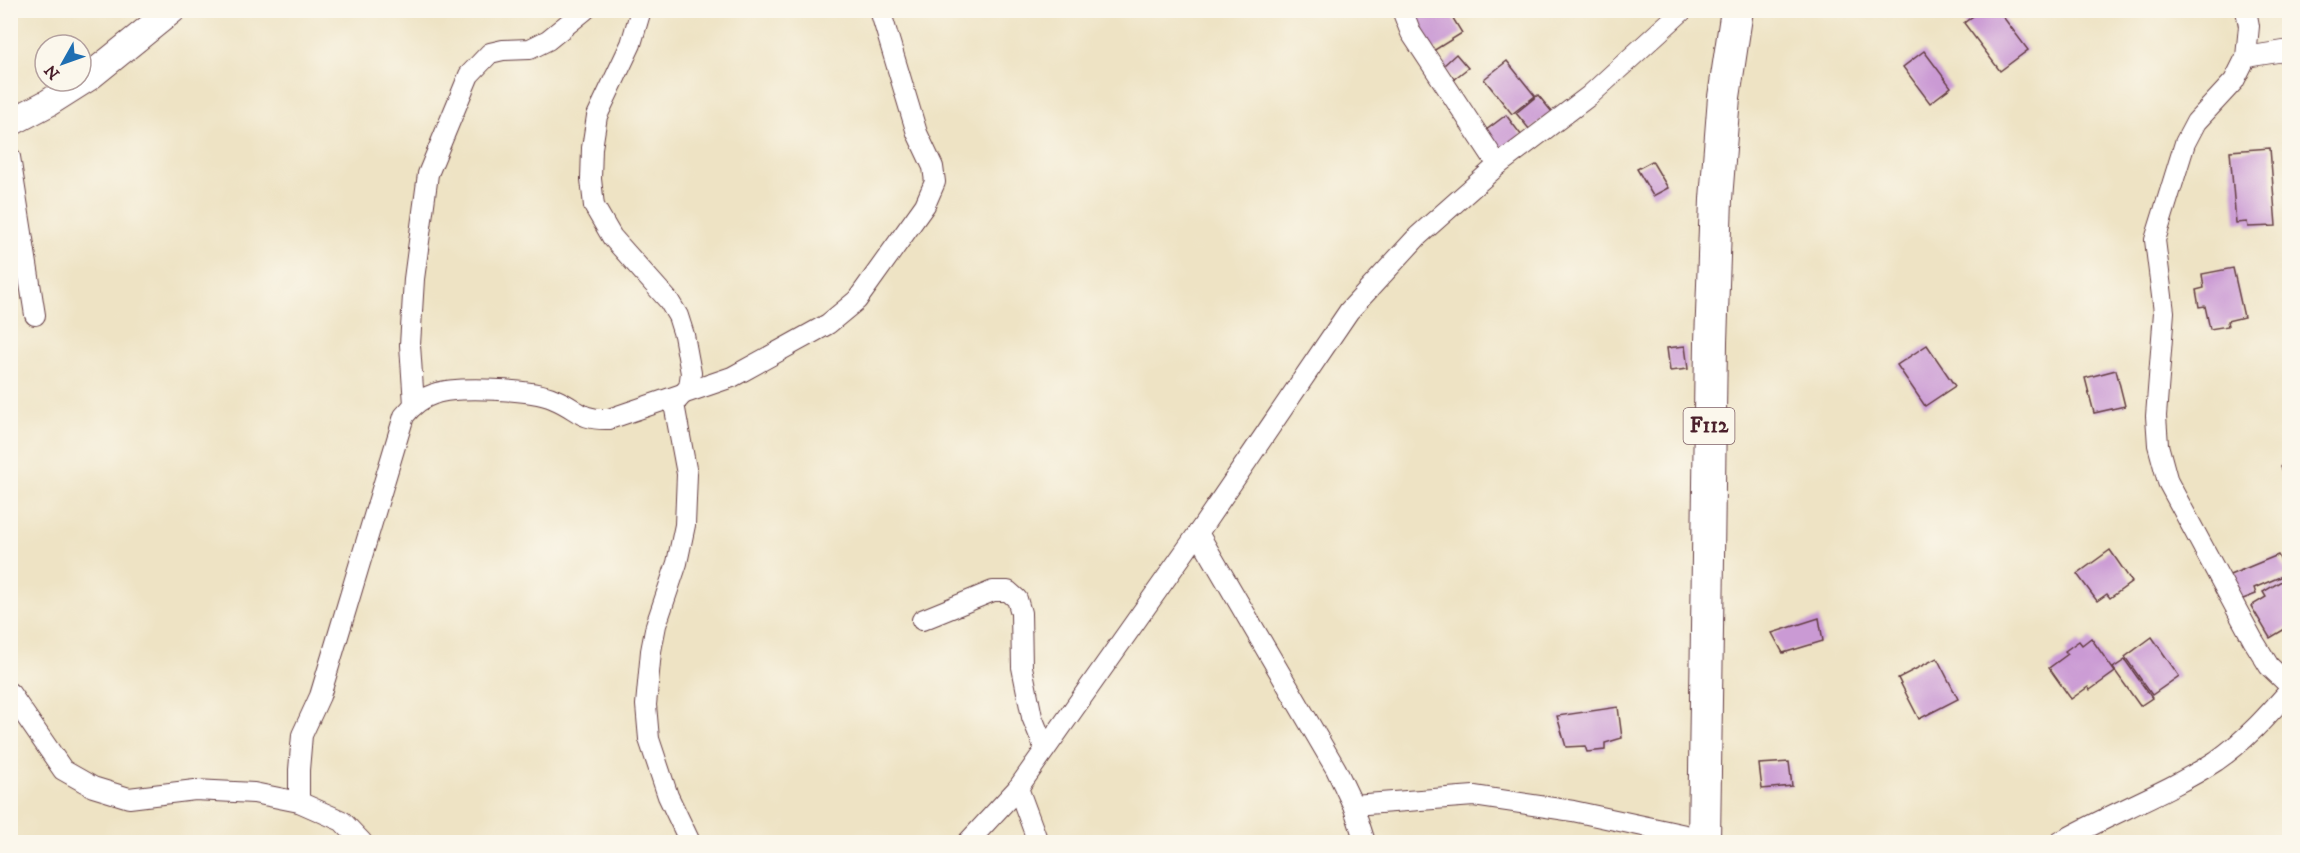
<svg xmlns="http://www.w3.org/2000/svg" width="2300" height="853" viewBox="0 0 2300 853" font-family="'IM FELL DW Pica',serif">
  <rect width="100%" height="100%" fill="#fbf7ec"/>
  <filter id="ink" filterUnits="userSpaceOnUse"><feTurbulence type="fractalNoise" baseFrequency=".0167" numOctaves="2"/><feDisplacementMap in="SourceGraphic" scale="12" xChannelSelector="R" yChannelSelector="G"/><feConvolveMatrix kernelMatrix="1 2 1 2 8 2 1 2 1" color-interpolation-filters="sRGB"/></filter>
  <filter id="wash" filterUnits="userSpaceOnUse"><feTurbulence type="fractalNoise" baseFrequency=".008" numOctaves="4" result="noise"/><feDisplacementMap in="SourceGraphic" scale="24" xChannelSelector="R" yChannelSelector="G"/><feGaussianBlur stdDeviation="1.35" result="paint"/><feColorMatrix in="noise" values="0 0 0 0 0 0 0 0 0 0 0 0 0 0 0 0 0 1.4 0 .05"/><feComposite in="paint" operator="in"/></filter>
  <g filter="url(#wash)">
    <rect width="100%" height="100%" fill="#eee3c4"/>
    <g id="blocks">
      <g fill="#ca9ad4">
        <path d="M1403 10H1448L1462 33 1430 53Z"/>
        <path d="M1981 10H1998L2028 50 2000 71 1964 23Z"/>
        <path d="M1924 51 1951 87 1930 103 1903 67Z"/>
        <path d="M1456 54 1468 68 1454 79 1443 66Z"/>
        <path d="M1507 61 1535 96 1512 114 1484 79Z"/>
        <path d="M1538 95 1552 112 1530 130 1516 113Z"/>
        <path d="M1506 115 1522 136 1497 155 1481 134Z"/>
        <path d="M2270 148 2276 226 2248 227 2247 222 2236 223 2230 151Z"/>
        <path d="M1652 161 1668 188 1653 196 1637 169Z"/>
        <path d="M2233 268 2244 317 2227 321 2228 326 2210 329 2205 306 2199 307 2196 290 2204 288 2202 274Z"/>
        <path d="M1927 345 1955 386 1925 406 1897 365Z"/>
        <path d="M1685 346 1688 369 1670 371 1667 348Z"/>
        <path d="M2116 370 2125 406 2094 413 2085 378Z"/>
        <path d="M2290 463V488H2289L2281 466Z"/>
        <path d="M2110 550 2132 582 2110 598 2107 594 2097 601 2077 574Z"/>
        <path d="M2278 555 2287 574 2254 588 2256 594 2235 602 2225 577Z"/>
        <path d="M2283 580 2286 585 2290 583V626L2270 638 2251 606 2266 597 2263 592Z"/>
        <path d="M1819 618 1823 641 1783 653 1772 633Z"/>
        <path d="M2152 637 2179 676 2152 695 2125 657Z"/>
        <path d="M2091 638 2115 672 2090 690 2088 687 2071 699 2049 668 2068 654 2065 651 2079 641 2082 645Z"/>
        <path d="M1937 658 1958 699 1919 719 1898 678Z"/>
        <path d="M2125 660 2152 698 2140 706 2113 668Z"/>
        <path d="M1618 707 1622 738 1605 743V750L1587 752 1585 746 1566 747 1557 716Z"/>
        <path d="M1789 762 1792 786 1762 789 1759 764Z"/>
      </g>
    </g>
  </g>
  <g filter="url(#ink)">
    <use href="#blocks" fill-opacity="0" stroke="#633c42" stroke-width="1.5"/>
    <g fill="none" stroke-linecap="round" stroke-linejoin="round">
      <g stroke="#633c42" stroke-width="22">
        <g id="street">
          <path d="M641 10 631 44 597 116 592 148 591 179 594 206 612 237 669 301 678 316 684 335 691 373 689 387 674 404 687 474 685 525 677 563 656 625 651 651 646 705 649 739 668 796 690 842"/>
          <path d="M1402 10 1411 33 1498 165"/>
          <path d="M2246 10 2249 26 2246 57 2234 81 2196 122 2185 143 2155 240 2164 312 2156 416 2158 445 2168 482 2253 640 2269 666 2290 686"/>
          <path d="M2246 57 2290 50"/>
          <path d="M10 157 35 315"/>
          <path d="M414 404 410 345 414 279 428 174 469 75 490 53 503 50 530 49 548 40 585 10"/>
          <path d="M1198 533 1336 769 1353 805 1365 842"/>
          <path d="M922 620 993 591H1008L1017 599 1021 613 1022 667 1032 717 1045 749"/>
          <path d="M10 693 63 770 93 787 129 798 195 790 254 793 299 802 342 821 362 842"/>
          <path d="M1018 788 1038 842"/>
          <path d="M299 802V770L302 735 320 696 404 416C412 406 421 398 434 394 456 386 532 389 554 399 579 409 578 420 609 419L732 377 828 324 857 300 925 205 935 182 933 167 917 133 880 10"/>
          <path d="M1353 805 1474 796 1573 811 1704 839"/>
          <path d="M968 842 1018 788 1198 533 1349 311 1418 236 1498 165 1589 96 1683 10"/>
          <path d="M2060 842C2111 813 2167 793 2216 761 2245 741 2267 716 2290 690"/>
        </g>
      </g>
      <g stroke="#633c42" stroke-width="29">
        <path id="secondary" d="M10 123 48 103 89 77 172 10"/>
      </g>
      <g stroke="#633c42" stroke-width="34">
        <path id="primary" d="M1704 842 1711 342 1716 199 1724 97 1737 10"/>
      </g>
      <use href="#street" stroke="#fff" stroke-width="20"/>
      <use href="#secondary" stroke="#fff" stroke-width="27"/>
      <use href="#primary" stroke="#fff" stroke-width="32"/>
    </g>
  </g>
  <g text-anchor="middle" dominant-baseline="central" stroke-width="4.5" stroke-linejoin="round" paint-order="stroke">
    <rect fill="#fbf7ec" stroke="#7f6065" stroke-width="1.5" x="1683.5" y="408" width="51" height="36" rx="4.5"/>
    <g font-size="21" font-weight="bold" fill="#4a1f2b">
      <text x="1709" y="426">F112</text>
    </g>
  </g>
  <rect width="2300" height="853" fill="none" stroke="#fbf7ec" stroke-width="36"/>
  <g transform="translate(63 63) rotate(230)"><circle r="28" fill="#fbf7ec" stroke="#b4a19f" stroke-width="1.5"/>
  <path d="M0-4.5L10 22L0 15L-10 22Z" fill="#1f6fb2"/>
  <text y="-9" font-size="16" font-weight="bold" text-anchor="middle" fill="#4a1f2b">N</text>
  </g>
</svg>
